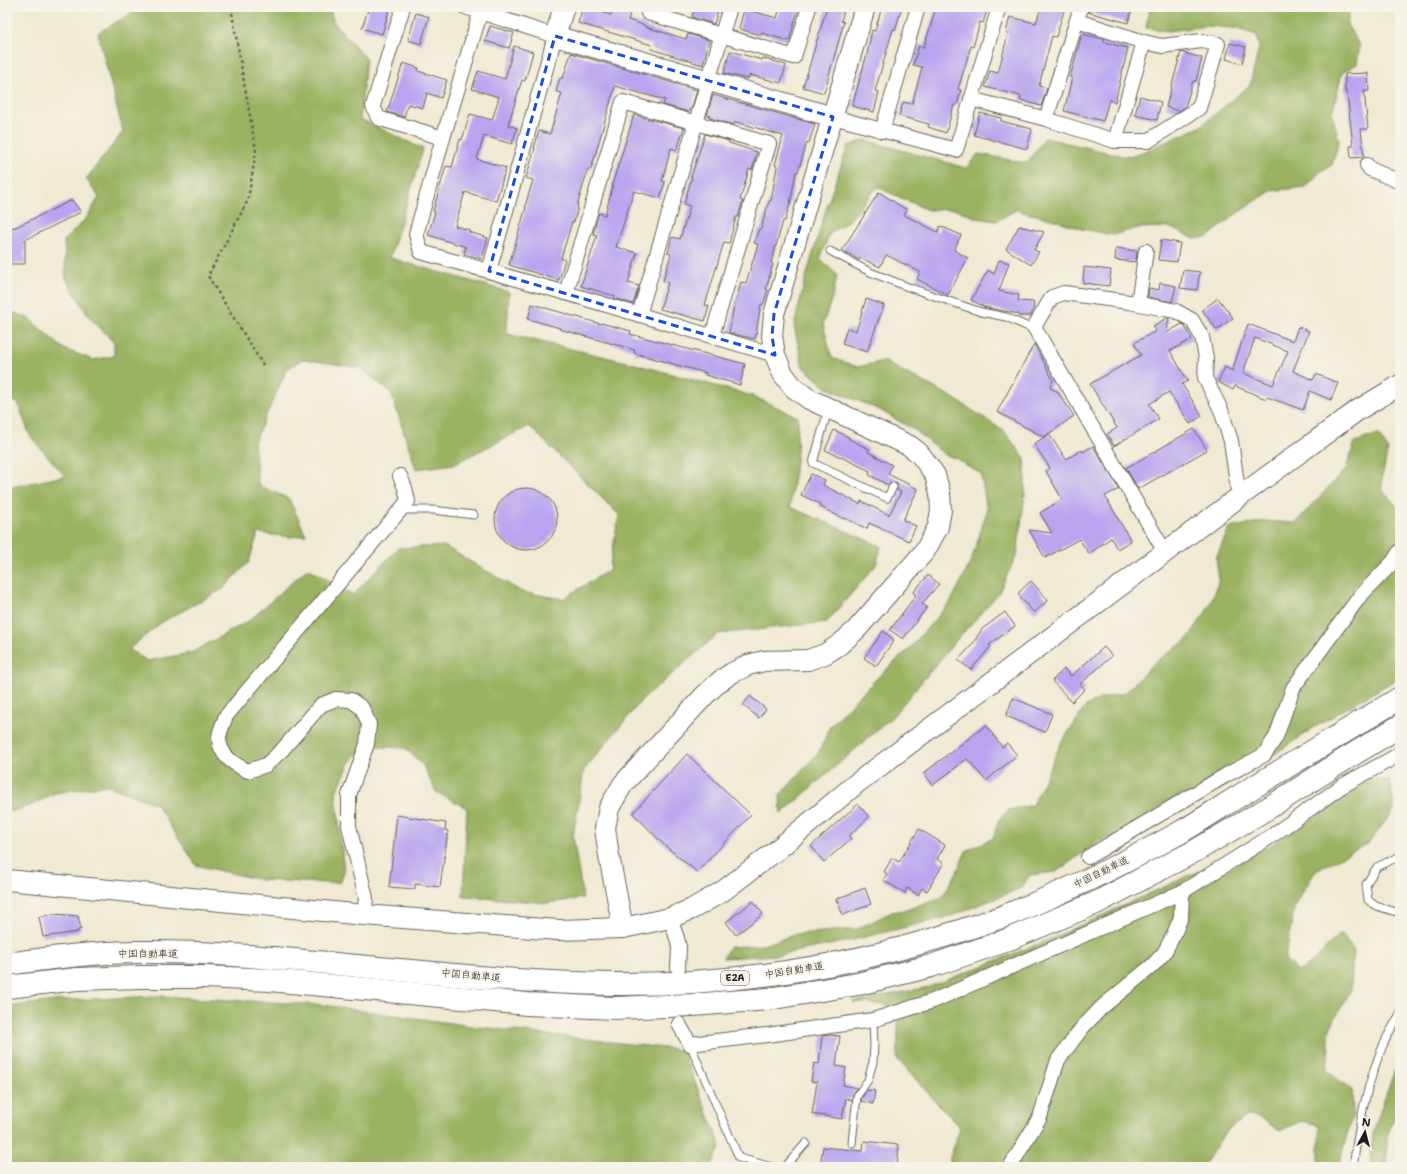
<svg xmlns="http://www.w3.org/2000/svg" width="1407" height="1174" viewBox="0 0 1407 1174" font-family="'Shantell Sans','Klee One',sans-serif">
  <rect width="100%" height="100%" fill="#f7f3e8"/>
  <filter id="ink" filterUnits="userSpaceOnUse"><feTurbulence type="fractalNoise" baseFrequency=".025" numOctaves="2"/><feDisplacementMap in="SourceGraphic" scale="8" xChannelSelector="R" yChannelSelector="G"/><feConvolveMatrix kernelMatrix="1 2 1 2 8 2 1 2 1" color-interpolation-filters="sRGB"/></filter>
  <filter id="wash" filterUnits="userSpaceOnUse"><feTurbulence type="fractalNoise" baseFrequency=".012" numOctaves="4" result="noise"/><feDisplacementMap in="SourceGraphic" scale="16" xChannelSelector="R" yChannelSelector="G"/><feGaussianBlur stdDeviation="0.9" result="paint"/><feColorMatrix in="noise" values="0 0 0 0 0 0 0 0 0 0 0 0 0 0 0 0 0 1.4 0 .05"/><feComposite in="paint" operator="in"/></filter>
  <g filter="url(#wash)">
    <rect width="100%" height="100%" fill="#f0e9d3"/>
    <g fill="#9ab262" stroke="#5b673f" fill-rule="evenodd">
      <path d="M137 7H329L334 23 366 58 360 119 423 149 390 258 509 292 507 334 627 362 753 396 798 417 797 452 790 507 881 546 876 565 827 622 718 634 641 701 584 770 573 837 583 898 548 903 463 896 467 808 436 792 423 765 405 748 383 747 371 744 352 759 336 792 344 872 340 882 327 883 261 880 196 865 156 804 107 785 55 793 32 805 13 811 7 810V488L65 476 30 436 18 403 7 400V310L28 318 64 349 93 360 114 356V343L88 315 66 279 64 241 88 216 99 197 86 179 123 132 98 33 137 10ZM302 359 361 368 391 393 416 469 454 464 529 426 619 515 609 570 563 599 522 592 444 546 398 548 353 595 308 568 250 620 191 653 147 661 129 649 162 622 223 589 249 562 258 533 290 537 306 535 289 499 258 485 254 442 287 369Z"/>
      <path d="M1150 7H1350L1347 25 1360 46 1357 64 1342 73 1332 113 1339 141 1332 165 1321 171 1306 187 1271 191 1236 214 1208 237 1195 239 1169 227 1138 228 1113 235 1082 229 1055 220 1016 210 996 221 977 218 955 209 928 210 877 187 848 222 830 233 820 258 837 275 833 295 823 324 832 358 858 367 883 361 950 396 1004 431 1025 459V494L1017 555 998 594 955 642 892 717 781 814 780 795 819 752 830 726 874 681 909 649 951 601 971 562 987 511 981 474 957 459 944 454 916 431 880 410 827 388 803 367 794 326 804 284 826 209 848 146 865 140 966 168 978 154 1027 163 1045 138 1123 156 1136 155 1200 127 1250 85 1259 48 1257 35 1233 28 1208 26 1169 31 1146 28Z"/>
      <path d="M1378 434 1388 449 1382 477V490L1400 510V677L1313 728 1241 777 1178 810 1098 842 1056 872 1030 875 1021 888 951 916 849 941 778 955 723 958 729 947 763 945 797 934 857 929 892 912 906 910 942 897 955 876 966 851 993 838 999 819 1008 810 1033 805 1061 743 1086 706 1100 699 1125 693 1155 662 1187 640 1209 607 1219 580 1216 558 1229 528 1264 521 1295 523 1346 469 1355 442Z"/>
      <path d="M1372 778 1390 781 1394 810 1369 843 1316 870 1295 905 1285 959 1298 972 1307 967 1341 933 1353 949 1351 989 1330 1028 1327 1071 1352 1090 1353 1113 1338 1167 1319 1162V1125L1301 1121 1280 1131 1259 1117 1247 1116 1225 1132 1207 1161 1200 1167H945L948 1164 960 1128 897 1059 899 1006 853 1002 929 987 1046 941 1197 872 1230 869 1304 825 1341 798Z"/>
      <path d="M157 996 323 1005 471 1026 682 1050 721 1146 711 1167H7V1007L54 1001Z"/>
      <path d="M1400 1061V1102L1387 1137V1167H1370L1373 1132 1394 1072Z"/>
    </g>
    <g id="blocks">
      <g fill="#b8a4ef" fill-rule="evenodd">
        <path d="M369 7H390L382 34 362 28Z"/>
        <path d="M583 7 611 15 613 7H632L628 20 646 26 645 27 686 39 688 34 709 40 703 65 651 49 652 45 578 23Z"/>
        <path d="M695 7H719L714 24 692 17Z"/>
        <path d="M780 7H799L789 41 761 33V35L739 29 744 9 777 18Z"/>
        <path d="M827 7H845L841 21 844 22 824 93 803 87Z"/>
        <path d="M882 7H902L895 30 893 29 875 91 879 92 874 112 852 106 867 54 872 30 875 31Z"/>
        <path d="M936 7H988L983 23 980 22 973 47 971 46 958 89 961 90 957 105H954L946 133 928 127 929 124 899 116 903 102 912 104 922 67 913 65 919 45 924 47Z"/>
        <path d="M1041 7H1065L1056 37 1052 36 1039 86 1047 88 1041 106 1020 100 1021 96 985 87 990 71 998 73 1008 34 1006 33 1010 17 1036 23Z"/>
        <path d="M1089 7H1132L1128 23 1088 12Z"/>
        <path d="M416 13 429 17 421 44 408 40Z"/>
        <path d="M490 26 514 33 509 48 485 41Z"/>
        <path d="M1082 34 1104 39V42L1128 48 1115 102 1109 100 1103 121 1064 111 1072 78 1070 77Z"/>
        <path d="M1230 43 1246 47 1242 64 1226 59Z"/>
        <path d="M514 46 533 52 525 81 522 80 508 125 517 128 512 144 484 136 477 159 506 168 496 201 465 192 455 226 469 230V232L488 238 482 259 464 254 466 247 428 235 435 212 433 211 446 166 452 167 460 139 462 140 470 114 492 120 499 97 472 89 478 71 505 79Z"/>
        <path d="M730 51 762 60 763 58 786 65 781 83 750 75 748 79 724 73Z"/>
        <path d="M1181 52 1202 58 1196 81H1193L1185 107 1179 111 1166 107Z"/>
        <path d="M571 53 697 90 691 110 689 109V112L663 105 665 100 615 86 591 169H588L577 206 578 207 574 222H572L561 258 565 260 559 280 509 265 526 207 525 206 533 180 526 178 535 148H534L539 131 550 134 562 93 556 92 560 78H563Z"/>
        <path d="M403 63 419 68 418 71 447 80 441 98 427 93 423 108 408 104 404 117 387 112Z"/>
        <path d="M1368 73 1369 91H1364L1368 129H1361L1364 157 1351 158 1350 146H1353L1347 92H1345V74Z"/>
        <path d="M713 95 815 124 809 143 807 142 798 172H796L790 204 785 221H783L771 263 773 264 766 289 768 290 763 305 761 304 755 339 729 333 733 311 741 282 746 283 758 244 754 243 759 229H761L769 201H771L777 166 775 165 783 136 737 122H735L734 125 710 118V116L707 115Z"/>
        <path d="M1140 96 1161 102 1157 120 1135 115Z"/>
        <path d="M980 113 1001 118V121L1032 129 1027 149 974 135Z"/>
        <path d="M634 115 684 128 677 150 671 148 662 181 665 182 660 198 634 191 616 247 637 253 628 283 639 286 633 304 614 298 615 296 581 286 597 235 593 234 599 213 605 215 613 185H612Z"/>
        <path d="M705 134 729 141V143L757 152 752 170 749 169 740 200 743 201 738 217H736L729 243 724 242 705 305 709 306 705 321 660 309 668 283 663 281 671 254 668 253 672 237 680 239 690 206 684 204 692 177H691Z"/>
        <path d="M879 192 907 210 904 215 938 232 940 226 961 235 954 250 968 258 948 295 917 279 920 272 886 255 880 267 861 258 859 260 842 250Z"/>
        <path d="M72 200 81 212 25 240V264H7V228L16 227Z"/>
        <path d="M1019 226 1044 232 1034 250 1039 252 1031 265 1006 249Z"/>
        <path d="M1161 240 1180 243 1177 262 1158 260Z"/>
        <path d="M1116 248 1137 251 1136 262 1115 260Z"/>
        <path d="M999 260 1009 263 999 291 1019 295 1018 301 1034 302 1033 311 1030 316H1019V314L984 307 971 300 988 270 994 274Z"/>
        <path d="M1084 267 1111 270 1109 286 1083 283Z"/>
        <path d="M1183 270 1200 272 1197 290 1180 288Z"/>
        <path d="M1160 283 1176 286 1172 302 1148 297 1149 288 1159 290Z"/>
        <path d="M1218 298 1233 318 1217 330 1202 310Z"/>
        <path d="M866 299 884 305 867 352 842 344 847 328 856 331Z"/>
        <path d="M532 304 601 324V323L631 331 630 334 745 364 740 385 705 375 706 373 634 353 635 350 559 329 560 328 528 319Z"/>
        <path d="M1167 318H1169L1166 333 1182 324 1184 325 1192 339 1170 351 1188 381 1182 384 1202 416 1190 424 1169 392 1149 404 1159 419 1114 446 1107 434 1117 428 1090 384 1141 355 1134 343 1156 331 1153 326Z"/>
        <path d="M1248 324 1293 341 1298 327 1309 331 1293 371 1313 380 1316 374 1338 383 1331 400 1310 391 1303 410 1267 397 1266 399 1235 386 1233 390 1218 382 1225 367 1232 371ZM1255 338 1288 351 1273 385 1243 373Z"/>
        <path d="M1034 344 1053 380 1050 388 1057 391 1074 416 1044 437 997 412Z"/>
        <path d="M1194 429 1207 450 1138 489 1126 468Z"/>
        <path d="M834 430 850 438 849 439 869 449 868 452 892 465 888 474 918 489 903 520 916 526 909 541 869 523 867 529 845 518 844 519 819 506 820 504 801 495 811 474 825 480 823 485 860 504 861 501 889 515 901 492 897 490V484L892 482 888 485 869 475 870 471 841 457 825 450Z"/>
        <path d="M1049 434 1066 459 1082 450 1083 452 1093 446 1119 489 1105 496 1131 541 1117 549 1111 538 1089 554 1079 539 1045 558 1029 530 1052 533 1040 513 1062 499 1046 471 1050 468 1034 444Z"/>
        <circle cx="526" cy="519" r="31"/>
        <path d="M928 575 939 584 922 604 927 607 903 639 890 630 916 595 913 593Z"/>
        <path d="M1031 581 1048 600 1034 613 1019 596V592Z"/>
        <path d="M1005 612 1015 626 989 645 991 646 971 670 958 660 972 645 982 629Z"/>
        <path d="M883 631 894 640 876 666 864 658Z"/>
        <path d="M1104 647 1112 656 1080 684 1085 689 1072 702 1052 681 1064 669 1071 676Z"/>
        <path d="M750 696 766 709 759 718 743 705Z"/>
        <path d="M1013 698 1052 714 1045 732 1006 716Z"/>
        <path d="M986 725 1002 747 1007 743 1017 755 986 781 967 759 933 785 924 773Z"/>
        <path d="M687 754 751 815 697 872 664 845 633 813Z"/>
        <path d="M858 804 869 817 849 836 851 839 824 862 811 846Z"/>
        <path d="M397 815 446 823 445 830 448 831 440 887 415 884V889L389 887Z"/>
        <path d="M919 829 945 845 937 859 944 863 927 891 922 888 918 895 907 888 905 893 883 880 887 874 884 872 892 858 899 862Z"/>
        <path d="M865 888 871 904 843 915 836 899Z"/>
        <path d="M753 901 763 914 736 935 726 922Z"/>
        <path d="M54 914 78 916 81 929 78 930V932L43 937 39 917Z"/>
        <path d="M830 1035 840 1036 836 1066 846 1068 843 1085 857 1088 853 1094 852 1100 846 1098 842 1119 812 1114 817 1082 811 1081 814 1063 819 1064 822 1036Z"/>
        <path d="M867 1090 875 1091 873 1104 861 1101 862 1098Z"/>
        <path d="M864 1141 899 1145 897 1167H876L845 1164V1167H820L823 1147 863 1151Z"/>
      </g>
    </g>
  </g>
  <g filter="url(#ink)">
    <use href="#blocks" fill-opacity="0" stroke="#66645c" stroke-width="1"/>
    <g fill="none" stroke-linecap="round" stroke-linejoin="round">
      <g stroke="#66645c" stroke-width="9">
        <g id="lane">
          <path d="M830 251 870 272 908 287 981 312 1006 317 1035 330"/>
          <path d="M828 410 813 463 887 498 893 487"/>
          <path d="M400 510H433L474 515"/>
          <path d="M1400 856 1377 867 1366 884 1368 900 1376 906 1400 913"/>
          <path d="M690 1044 739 1158 772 1167"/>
          <path d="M852 1143 857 1096 868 1080 873 1062 874 1045 873 1020"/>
          <path d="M785 1167 806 1143"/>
          <path d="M1353 1167C1359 1124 1367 1081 1385 1041 1389 1032 1395 1023 1400 1014"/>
        </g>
      </g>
      <g stroke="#66645c" stroke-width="16">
        <g id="street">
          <path d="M403 7 373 106 378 118 443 138 416 234 421 252 566 293 775 355"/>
          <path d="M465 7 555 36 489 271"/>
          <path d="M650 7 648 13 794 57 809 7"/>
          <path d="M971 99 1046 119 1115 141H1148L1199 108 1218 44 1202 41 1162 46 1144 42 1077 21"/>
          <path d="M833 117 956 150 999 7"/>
          <path d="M1046 119 1081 7"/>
          <path d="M882 131 918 7"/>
          <path d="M443 138 482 7"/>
          <path d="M1115 141 1144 42"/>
          <path d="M1367 165 1370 169 1400 182"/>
          <path d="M566 293 623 102 769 144 712 336"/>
          <path d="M1138 303 1146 251"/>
          <path d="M639 315 730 7"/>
          <path d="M1165 552 1034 327 1052 297 1064 293 1129 302 1176 311 1192 320 1202 337 1206 358 1205 378 1221 410 1231 441 1239 497"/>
          <path d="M1088 857 1228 774 1264 755 1276 737 1293 688 1360 596 1393 562 1400 551"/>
          <path d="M364 915 366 898 349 826V795L367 744 369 724 362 708 351 700 336 699 321 705 282 750 266 765 248 771C234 764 219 756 219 737 220 730 224 722 226 716L408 501 405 488 400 476"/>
          <path d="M670 918 677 938 679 947 678 968"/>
          <path d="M679 1024 690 1044 767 1035 873 1020 933 1001 1182 892 1273 835 1342 786 1400 754"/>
          <path d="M1010 1167 1040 1117 1058 1060 1082 1028 1102 1007 1152 966 1164 953 1174 934 1181 917 1182 892"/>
        </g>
      </g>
      <g stroke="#66645c" stroke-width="22">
        <g id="secondary">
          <path d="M564 7 555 36 833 117"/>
          <path d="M7 880 364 915 558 930 623 928 670 918 692 909 723 891 777 850 857 783 1239 497 1358 410 1400 385"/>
          <path d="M623 928 609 856 605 828 609 808 623 784 705 695 720 681 732 673 748 665 764 661 808 660 825 654 839 645 856 630 925 551 938 527 941 510 940 493 935 475 928 465 919 453 910 446 809 399 794 388 783 374 775 355 772 336 774 314 865 7"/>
        </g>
      </g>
      <g stroke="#66645c" stroke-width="24">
        <g id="highway">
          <path d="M7 964C50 958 95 952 138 952 212 951 285 959 358 966 443 974 529 983 614 984 731 985 849 967 960 931 974 926 988 922 1002 917 1063 893 1123 864 1181 832 1208 816 1235 798 1262 782 1308 754 1354 726 1400 698"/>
          <path d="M7 987 77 979 140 977H205L269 980 527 1004 614 1008 692 1005 768 999 858 984 931 966 1002 942 1096 903 1195 851 1270 807 1339 763 1400 726"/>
        </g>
      </g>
      <path stroke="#66645c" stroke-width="2.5" stroke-dasharray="3 3" stroke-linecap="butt" d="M231 7 256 151 248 200 208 276 263 365"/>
      <use href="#lane" stroke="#fff" stroke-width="7"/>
      <use href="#street" stroke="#fff" stroke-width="14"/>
      <use href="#secondary" stroke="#fff" stroke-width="20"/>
      <use href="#highway" stroke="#fff" stroke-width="22"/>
    </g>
  </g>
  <path fill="none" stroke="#1d4ed8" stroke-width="3" stroke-dasharray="8 5" stroke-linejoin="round" d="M555 36 833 117 774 314 772 336 775 355 489 271Z"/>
  <g text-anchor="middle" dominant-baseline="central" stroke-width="4" stroke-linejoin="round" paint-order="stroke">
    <rect fill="#f7f3e8" stroke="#5e5c59" stroke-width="1" x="721" y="971" width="28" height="14" rx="3"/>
    <g font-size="9" font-weight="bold" fill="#1c1c1c">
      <text x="735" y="978">E2A</text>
    </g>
    <g font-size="10" fill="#1c1c1c" stroke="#f7f3e8">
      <text transform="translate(1101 872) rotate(-26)">中国自動車道</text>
      <text x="148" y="953">中国自動車道</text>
      <text transform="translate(794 970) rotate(-9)">中国自動車道</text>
      <text transform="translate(471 975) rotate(5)">中国自動車道</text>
    </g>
  </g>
  <rect width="1407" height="1174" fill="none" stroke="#f7f3e8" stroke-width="24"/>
  <g transform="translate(1365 1132) rotate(7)" stroke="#f7f3e8" stroke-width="3" paint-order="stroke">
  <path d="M0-3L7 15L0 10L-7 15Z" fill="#1c1c1c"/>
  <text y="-6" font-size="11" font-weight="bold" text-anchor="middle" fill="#1c1c1c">N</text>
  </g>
</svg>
